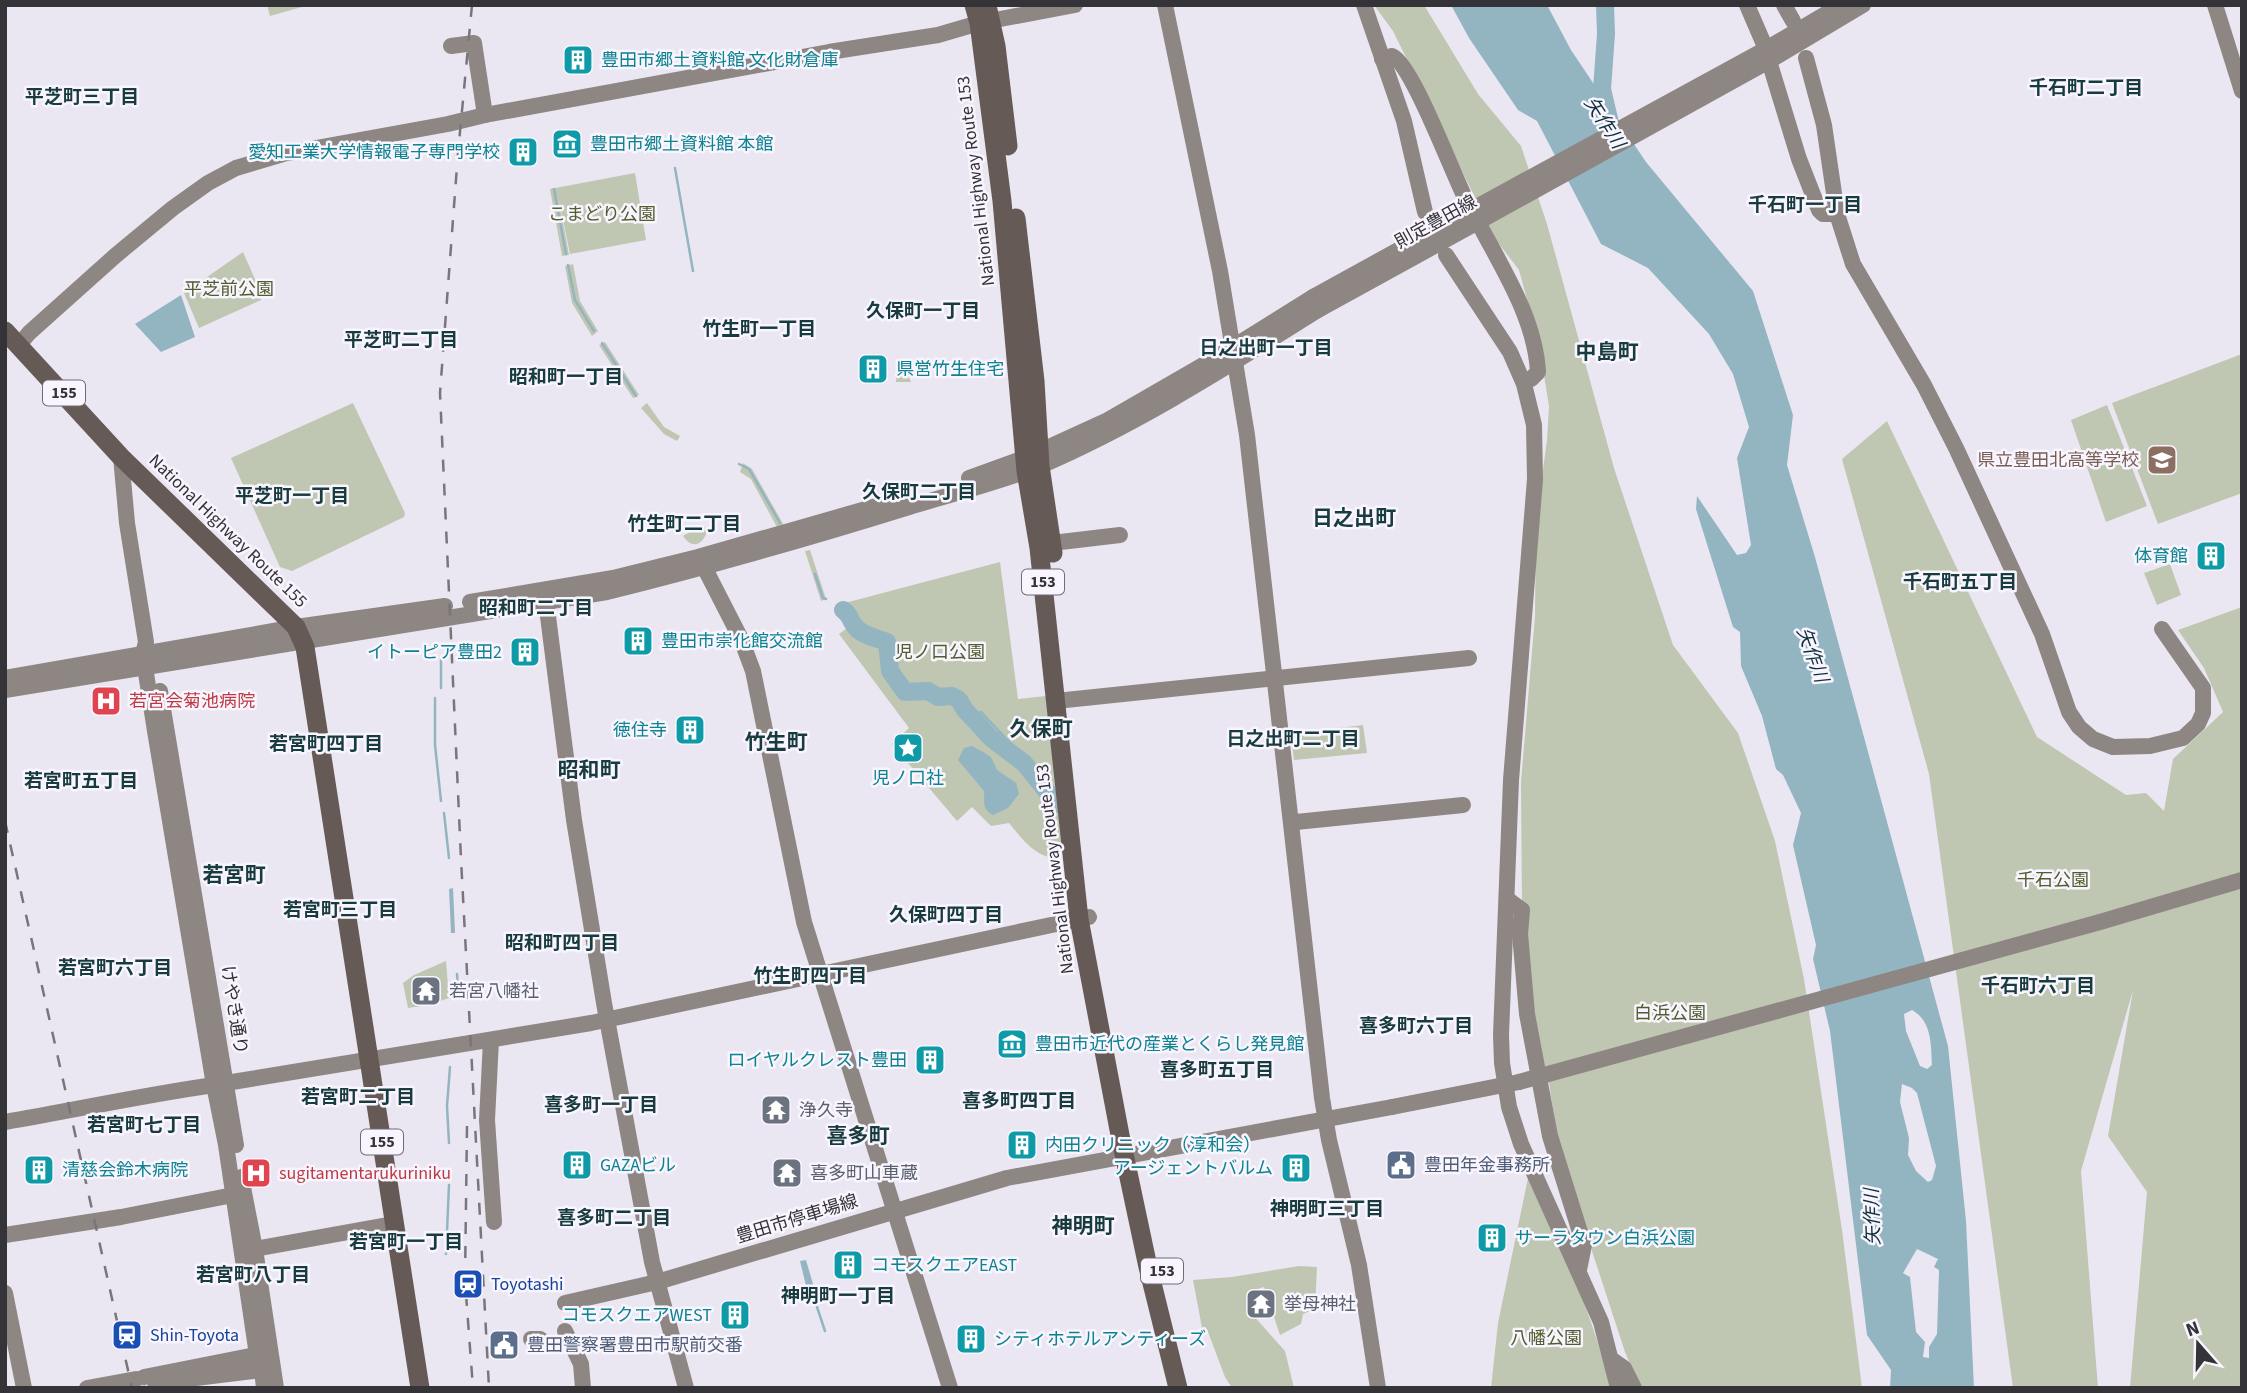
<svg xmlns="http://www.w3.org/2000/svg" width="2247" height="1393" viewBox="0 0 2247 1393" font-family="'Source Sans 3','Noto Sans JP',sans-serif">
  <rect width="100%" height="100%" fill="#ebe7f2"/>
  <g fill="#bfc6b1">
    <path d="M267 5H309L270 16Z"/>
    <path d="M1374 5H1424L1478 94 1521 146 1547 224 1614 468 1673 645 1738 733 1775 841 1804 979 1842 1230 1862 1388H1640L1625 1352 1592 1251 1557 1135 1549 1083 1538 1053 1522 910 1521 782 1535 616 1536 522 1547 440 1549 406 1538 339 1519 270 1496 240 1393 31Z"/>
    <path d="M635 173 646 240 570 254 558 195 569 255 562 256 550 189Z"/>
    <path d="M243 252 262 295 261 300 199 328 184 293Z"/>
    <path d="M573 264 580 301 598 331 592 336 572 303 565 266Z"/>
    <path d="M605 342 639 395 633 398 599 345Z"/>
    <path d="M2242 354V493L2158 524 2112 403Z"/>
    <path d="M897 363H902L911 382H896Z"/>
    <path d="M353 403 405 513 404 517 292 571 280 567 231 458Z"/>
    <path d="M647 403 664 427 680 436 677 441 664 434 641 408Z"/>
    <path d="M2107 405 2147 506 2106 522 2071 420Z"/>
    <path d="M1887 421 2037 737 2126 795 2146 793 2164 811 2173 759 2223 712 2204 668 2178 630 2242 607V1388H2130L2147 1192 2108 1136 2133 990 2081 1171 2098 1388H2013L1929 774 1842 459Z"/>
    <path d="M743 463 752 469 786 529 779 531 751 479 740 472Z"/>
    <path d="M708 527C705 544 693 551 683 536L695 529Z"/>
    <path d="M810 550 826 599 821 601 805 551Z"/>
    <path d="M1000 562 1018 699 1046 696 1062 843 1057 859C1034 856 1023 840 1009 823L991 826 972 807 957 821 892 744 909 728 839 634 847 628 841 604Z"/>
    <path d="M2170 564 2181 595 2157 605 2144 573Z"/>
    <path d="M1363 725 1367 753 1294 760 1291 734Z"/>
    <path d="M446 961 449 998 428 1005 408 1008 403 983 414 975Z"/>
    <path d="M1528 1178C1561 1247 1593 1312 1610 1388H1491L1498 1323Z"/>
    <path d="M1299 1266 1317 1267 1315 1309 1303 1314 1301 1324 1280 1335 1264 1287 1247 1292 1253 1315 1285 1351 1294 1388H1232L1225 1377 1208 1332 1203 1333 1193 1280 1232 1277Z"/>
  </g>
  <g fill="#93b5c2" fill-rule="evenodd">
    <path d="M1451 5H1547L1571 50 1646 162 1753 291 1793 415 1787 465 1815 557 1948 1046 1966 1221 1974 1388H1890L1891 1370 1867 1335 1830 1031 1813 959 1816 945 1793 845 1801 813 1783 775 1776 769 1762 716 1741 666 1740 632 1733 627 1696 509 1697 496 1737 555 1746 553 1751 545 1737 458 1749 427 1733 374 1709 334 1648 268 1601 244 1537 121 1518 110 1469 38ZM1912 1010C1932 1021 1931 1045 1932 1065L1927 1069 1920 1066 1906 1031 1904 1014ZM1902 1084 1912 1088 1917 1093 1936 1166 1932 1180 1928 1182 1916 1171 1908 1155 1909 1138 1900 1102ZM1917 1249 1938 1259 1934 1267 1939 1270 1937 1334 1929 1347V1358L1923 1357 1925 1342 1916 1332 1910 1277 1903 1273Z"/>
    <path d="M181 295 195 337 161 352 135 324Z"/>
    <path d="M942 688C953 689 968 691 968 705L965 706 959 700 944 696Z"/>
    <path d="M972 746 985 753 991 757 997 770 1016 783 1019 794 1008 808 993 815C981 809 985 801 984 791L958 760 964 748Z"/>
    <path d="M453 888 455 933H451L449 889Z"/>
    <path d="M806 1260 815 1291 808 1294 800 1261Z"/>
  </g>
  <g fill="none" stroke-linecap="round" stroke-linejoin="round">
    <g stroke="#93b5c2" stroke-width="2.5">
      <path d="M675 168 693 271"/>
      <path d="M554 189 566 254"/>
      <path d="M568 265 575 300 594 331"/>
      <path d="M602 343 636 396"/>
      <path d="M739 464 749 469 780 523"/>
      <path d="M815 574 823 598 826 599"/>
      <path d="M838 607 843 610"/>
      <path d="M441 660V688"/>
      <path d="M435 698V745L441 801"/>
      <path d="M973 718 981 712 1015 748 1013 756"/>
      <path d="M444 813 449 858"/>
      <path d="M457 974 458 991"/>
      <path d="M449 1143 447 1106 450 1067"/>
      <path d="M446 1254 449 1185"/>
      <path d="M812 1292 825 1331"/>
    </g>
    <g stroke="#93b5c2" stroke-width="18">
      <path d="M1605 5 1606 34 1602 89 1610 123"/>
      <path d="M843 610C851 615 849 619 854 625 860 635 876 638 887 642L890 671 905 692 928 691 938 697 952 696 959 700 965 710 991 738 1024 763 1057 804"/>
    </g>
    <path stroke="#c6c3cd" stroke-width="16" stroke-dasharray="16 8" stroke-linecap="butt" d="M138 1386 146 1385"/>
    <g stroke="#8d8682" stroke-width="16">
      <path d="M1165 5 1220 271 1247 435 1322 1098 1329 1140 1359 1265 1378 1388"/>
      <path d="M1364 5 1404 121 1425 212"/>
      <path d="M1747 5 1766 49"/>
      <path d="M1784 5 1793 21"/>
      <path d="M2215 5 2242 91"/>
      <path d="M451 46 474 43 485 115"/>
      <path d="M1806 58 1824 125 1837 214 1853 264 1924 385 1956 448 2042 634 2069 712 2079 727 2093 739 2113 747 2150 746 2183 738 2198 724 2203 713V688L2162 629"/>
      <path d="M1382 59 1392 56C1413 64 1456 184 1471 210L1766 49 1841 5"/>
      <path d="M1769 61 1799 159 1819 210 1823 214H1837"/>
      <path d="M1446 255 1510 352 1524 384 1534 425 1535 479 1511 780 1501 1035 1502 1063 1509 1107 1521 1144 1601 1322 1618 1388"/>
      <path d="M19 345 29 333 115 256 173 208 208 183 236 168 283 154 448 124 485 115 829 52 938 35 979 23 1075 5"/>
      <path d="M1523 380 1531 379 1538 372C1535 318 1502 268 1478 222L1769 61 1863 5"/>
      <path d="M121 457 127 523 146 642 143 654 155 731 214 1085 226 1145 257 1355 262 1370 264 1388"/>
      <path d="M969 478 1027 457 1108 420 1212 360 1313 297"/>
      <path d="M1052 543 1120 535"/>
      <path d="M700 559 741 639 753 671 804 922 950 1388"/>
      <path d="M545 593 574 820 604 1003 652 1262 686 1388"/>
      <path d="M470 602 613 578 698 557 901 499"/>
      <path d="M5 678 296 627 445 606"/>
      <path d="M5 690 607 592C708 567 809 538 909 507 952 494 998 483 1040 466 1138 424 1228 366 1318 310"/>
      <path d="M160 691 236 1145"/>
      <path d="M1056 701 1469 658"/>
      <path d="M1296 822 1463 805"/>
      <path d="M1507 899 1522 910 1520 934 1527 1014 1550 1136 1584 1245 1579 1270"/>
      <path d="M491 1040 487 1120 494 1222"/>
      <path d="M1519 1082 2100 922 2242 880"/>
      <path d="M226 1083 591 1023 1089 917"/>
      <path d="M5 1122C75 1110 144 1095 214 1085"/>
      <path d="M241 1177 255 1249 276 1388"/>
      <path d="M5 1235 121 1217 233 1195"/>
      <path d="M255 1249 393 1224"/>
      <path d="M5 1293 24 1388"/>
      <path d="M565 1303 657 1282 1007 1178 1392 1107"/>
      <path d="M565 1331 581 1364 583 1388"/>
      <path d="M531 1339H540"/>
      <path d="M1611 1359 1624 1368 1634 1388"/>
      <path d="M144 1377 265 1353"/>
      <path d="M155 1383 271 1369"/>
      <path d="M87 1388 136 1379"/>
    </g>
    <g stroke="#655a56" stroke-width="19">
      <path d="M974 5 979 23 1002 201 1026 471 1039 548 1079 919 1120 1135 1148 1267 1178 1388"/>
      <path d="M988 10 996 46 1008 146"/>
      <path d="M1016 218 1035 381 1040 466 1053 553"/>
      <path d="M5 331 121 457 296 627 305 647 420 1388"/>
    </g>
    <g stroke="#78767c" stroke-width="2.5" stroke-dasharray="12 12" stroke-linecap="butt">
      <path d="M472 5 458 153 440 393 461 859 489 1388"/>
      <path d="M5 821 132 1388"/>
      <path d="M467 1126 465 1281 473 1388"/>
    </g>
    <g stroke="#8d8682" stroke-width="16">
      <path d="M1313 297 1471 210"/>
      <path d="M1318 310 1478 222"/>
      <path d="M1392 1107 1519 1082"/>
    </g>
  </g>
  <defs>
    <g id="building-square" transform="scale(1.575)"><rect x="-9" y="-9" width="18" height="18" rx="4" fill="#0f9aa8" stroke="#f8f5fe"/><path d="M-4-6H4V6H1V3H-1V6H-4ZM-2.5-4.3h1.7v1.8h-1.7ZM.8-4.3h1.7v1.8H.8ZM-2.5-1h1.7V.8h-1.7ZM.8-1h1.7V.8H.8Z" fill="#fff"/></g>
    <g id="museum-square" transform="scale(1.575)"><rect x="-9" y="-9" width="18" height="18" rx="4" fill="#0f9aa8" stroke="#f8f5fe"/><path d="M0-6L6-3V-2H-6V-3ZM-5-1h2V3h-2ZM-1-1h2V3h-2ZM3-1h2V3H3ZM-6 4H6V6H-6Z" fill="#fff"/></g>
    <g id="school-square" transform="scale(1.575)"><rect x="-9" y="-9" width="18" height="18" rx="4" fill="#8d6e63" stroke="#f8f5fe"/><path d="M0-5L7-2L0 1L-7-2ZM-4 1L0 2.5L4 1V4Q0 6-4 4Z" fill="#fff"/></g>
    <g id="hospital-square" transform="scale(1.575)"><rect x="-9" y="-9" width="18" height="18" rx="4" fill="#e0444e" stroke="#f8f5fe"/><path d="M-5-5h3v3.5h4V-5h3V5h-3V1.5h-4V5h-3Z" fill="#fff"/></g>
    <g id="sight-square" transform="scale(1.575)"><rect x="-9" y="-9" width="18" height="18" rx="4" fill="#0f9aa8" stroke="#f8f5fe"/><path d="M0-6L1.8-2.2L6-1.7L2.9 1.2L3.7 5.4L0 3.3L-3.7 5.4L-2.9 1.2L-6-1.7L-1.8-2.2Z" fill="#fff"/></g>
    <g id="temple-square" transform="scale(1.575)"><rect x="-9" y="-9" width="18" height="18" rx="4" fill="#6b7280" stroke="#f8f5fe"/><path d="M0-6L5-2H3V0L6.5 2.5H4V6H1.5V3h-3V6H-4V2.5H-6.5L-3 0V-2H-5Z" fill="#fff"/></g>
    <g id="civic-square" transform="scale(1.575)"><rect x="-9" y="-9" width="18" height="18" rx="4" fill="#5c6f8a" stroke="#f8f5fe"/><path d="M-.6-6.5H3V-4.5H.6V-3L4-1V1h2V6H-6V1h2V-1L-.6-3ZM-1.2 2.5V6h2.4V2.5Z" fill="#fff"/></g>
    <g id="station-square" transform="scale(1.575)"><rect x="-9" y="-9" width="18" height="18" rx="4" fill="#1a4fb4" stroke="#f8f5fe"/><path d="M-3-6H3Q5-6 5-4V2Q5 4 3 4L4.5 6H3L1.5 4h-3L-3 6H-4.5L-3 4Q-5 4-5 2V-4Q-5-6-3-6ZM-3.5-4v3h7v-3ZM-3.5 1v1.5H-2V1ZM2 1v1.5H3.5V1Z" fill="#fff"/></g>
  </defs>
  <g fill-rule="evenodd">
    <use href="#building-square" x="578" y="60"/>
    <use href="#museum-square" x="567" y="144"/>
    <use href="#building-square" x="523" y="152"/>
    <use href="#building-square" x="873" y="369"/>
    <use href="#school-square" x="2162" y="460"/>
    <use href="#building-square" x="2211" y="556"/>
    <use href="#building-square" x="638" y="641"/>
    <use href="#building-square" x="525" y="652"/>
    <use href="#hospital-square" x="106" y="701"/>
    <use href="#building-square" x="690" y="730"/>
    <use href="#sight-square" x="908" y="748"/>
    <use href="#temple-square" x="426" y="991"/>
    <use href="#museum-square" x="1012" y="1044"/>
    <use href="#building-square" x="930" y="1060"/>
    <use href="#temple-square" x="776" y="1110"/>
    <use href="#building-square" x="1022" y="1145"/>
    <use href="#building-square" x="577" y="1165"/>
    <use href="#civic-square" x="1401" y="1165"/>
    <use href="#building-square" x="1296" y="1168"/>
    <use href="#building-square" x="39" y="1170"/>
    <use href="#hospital-square" x="256" y="1173"/>
    <use href="#temple-square" x="787" y="1173"/>
    <use href="#building-square" x="1492" y="1238"/>
    <use href="#building-square" x="848" y="1265"/>
    <use href="#station-square" x="468" y="1284"/>
    <use href="#temple-square" x="1261" y="1304"/>
    <use href="#building-square" x="735" y="1315"/>
    <use href="#station-square" x="127" y="1335"/>
    <use href="#building-square" x="971" y="1339"/>
    <use href="#civic-square" x="504" y="1345"/>
  </g>
  <g text-anchor="middle" dominant-baseline="central" stroke-width="5" stroke-linejoin="round" paint-order="stroke">
    <g fill="#f8f5fe" stroke="#6f6d73" stroke-width="2">
      <rect x="43" y="380.5" width="42" height="25" rx="5"/>
      <rect x="1022" y="569.5" width="42" height="25" rx="5"/>
      <rect x="361" y="1129.5" width="42" height="25" rx="5"/>
      <rect x="1141" y="1258.5" width="42" height="25" rx="5"/>
    </g>
    <g font-size="16" font-weight="bold" fill="#343337">
      <text x="64" y="393">155</text>
      <text x="1043" y="582">153</text>
      <text x="382" y="1142">155</text>
      <text x="1162" y="1271">153</text>
    </g>
    <g font-size="18" fill="#0d838f" stroke="#f8f5fe" text-anchor="start">
      <text x="601" y="60">豊田市郷土資料館 文化財倉庫</text>
      <text x="590" y="144">豊田市郷土資料館 本館</text>
      <text x="500" y="152" text-anchor="end">愛知工業大学情報電子専門学校</text>
      <text x="896" y="369">県営竹生住宅</text>
      <text x="2188" y="556" text-anchor="end">体育館</text>
      <text x="661" y="641">豊田市崇化館交流館</text>
      <text x="502" y="652" text-anchor="end">イトーピア豊田2</text>
      <text x="667" y="730" text-anchor="end">徳住寺</text>
      <text x="908" y="778" text-anchor="middle">児ノ口社</text>
      <text x="1035" y="1044">豊田市近代の産業とくらし発見館</text>
      <text x="907" y="1060" text-anchor="end">ロイヤルクレスト豊田</text>
      <text x="1045" y="1145">内田クリニック（淳和会）</text>
      <text x="600" y="1165">GAZAビル</text>
      <text x="1273" y="1168" text-anchor="end">アージェントバルム</text>
      <text x="62" y="1170">清慈会鈴木病院</text>
      <text x="1515" y="1238">サーラタウン白浜公園</text>
      <text x="871" y="1265">コモスクエアEAST</text>
      <text x="712" y="1315" text-anchor="end">コモスクエアWEST</text>
      <text x="994" y="1339">シティホテルアンティーズ</text>
    </g>
    <g font-size="18" fill="#343337" stroke="#f8f5fe">
      <text transform="translate(976 181) rotate(-97)">National Highway Route 153</text>
      <text transform="translate(1436 222) rotate(-29)">則定豊田線</text>
      <text transform="translate(228 531) rotate(44)">National Highway Route 155</text>
      <text transform="translate(1055 869) rotate(-97)">National Highway Route 153</text>
      <text transform="translate(234 1010) rotate(81)">けやき通り</text>
      <text transform="translate(797 1219) rotate(-17)">豊田市停車場線</text>
    </g>
    <g font-size="18" fill="#505d2d" stroke="#f8f5fe">
      <text x="602" y="214">こまどり公園</text>
      <text x="229" y="289">平芝前公園</text>
      <text x="940" y="652">児ノ口公園</text>
      <text x="2053" y="880">千石公園</text>
      <text x="1670" y="1013">白浜公園</text>
      <text x="1546" y="1338">八幡公園</text>
    </g>
    <g font-size="18" fill="#785e54" stroke="#f8f5fe" text-anchor="end">
      <text x="2139" y="460">県立豊田北高等学校</text>
    </g>
    <g font-size="18" fill="#be3a42" stroke="#f8f5fe" text-anchor="start">
      <text x="129" y="701">若宮会菊池病院</text>
      <text x="279" y="1173">sugitamentarukuriniku</text>
    </g>
    <g font-size="18" fill="#5b616d" stroke="#f8f5fe" text-anchor="start">
      <text x="449" y="991">若宮八幡社</text>
      <text x="799" y="1110">浄久寺</text>
      <text x="810" y="1173">喜多町山車蔵</text>
      <text x="1284" y="1304">挙母神社</text>
    </g>
    <g font-size="18" fill="#4e5e75" stroke="#f8f5fe" text-anchor="start">
      <text x="1424" y="1165">豊田年金事務所</text>
      <text x="527" y="1345">豊田警察署豊田市駅前交番</text>
    </g>
    <g font-size="18" fill="#164399" stroke="#f8f5fe" text-anchor="start">
      <text x="491" y="1284">Toyotashi</text>
      <text x="150" y="1335">Shin-Toyota</text>
    </g>
    <g font-size="19" font-weight="bold" fill="#183b3d" stroke="#f8f5fe">
      <text x="2086" y="88">千石町二丁目</text>
      <text x="82" y="97">平芝町三丁目</text>
      <text x="1805" y="205">千石町一丁目</text>
      <text x="923" y="311">久保町一丁目</text>
      <text x="759" y="329">竹生町一丁目</text>
      <text x="401" y="340">平芝町二丁目</text>
      <text x="1266" y="348">日之出町一丁目</text>
      <text x="566" y="377">昭和町一丁目</text>
      <text x="919" y="492">久保町二丁目</text>
      <text x="292" y="496">平芝町一丁目</text>
      <text x="684" y="524">竹生町二丁目</text>
      <text x="1960" y="582">千石町五丁目</text>
      <text x="536" y="608">昭和町二丁目</text>
      <text x="1293" y="739">日之出町二丁目</text>
      <text x="326" y="744">若宮町四丁目</text>
      <text x="81" y="781">若宮町五丁目</text>
      <text x="340" y="910">若宮町三丁目</text>
      <text x="946" y="915">久保町四丁目</text>
      <text x="562" y="943">昭和町四丁目</text>
      <text x="115" y="968">若宮町六丁目</text>
      <text x="810" y="976">竹生町四丁目</text>
      <text x="2038" y="986">千石町六丁目</text>
      <text x="1416" y="1026">喜多町六丁目</text>
      <text x="1217" y="1070">喜多町五丁目</text>
      <text x="358" y="1097">若宮町二丁目</text>
      <text x="1019" y="1101">喜多町四丁目</text>
      <text x="601" y="1105">喜多町一丁目</text>
      <text x="144" y="1125">若宮町七丁目</text>
      <text x="1327" y="1209">神明町三丁目</text>
      <text x="614" y="1218">喜多町二丁目</text>
      <text x="406" y="1242">若宮町一丁目</text>
      <text x="253" y="1275">若宮町八丁目</text>
      <text x="838" y="1296">神明町一丁目</text>
    </g>
    <g font-size="19" font-style="italic" fill="#0f303b" stroke="#f8f5fe">
      <text transform="translate(1604 123) rotate(57)">矢作川</text>
      <text transform="translate(1812 655) rotate(70)">矢作川</text>
      <text transform="translate(1873 1217) rotate(-92)">矢作川</text>
    </g>
    <g font-size="21" font-weight="bold" fill="#183b3d" stroke="#f8f5fe">
      <text x="1607" y="352">中島町</text>
      <text x="1354" y="518">日之出町</text>
      <text x="1041" y="729">久保町</text>
      <text x="776" y="742">竹生町</text>
      <text x="589" y="770">昭和町</text>
      <text x="234" y="875">若宮町</text>
      <text x="858" y="1136">喜多町</text>
      <text x="1083" y="1226">神明町</text>
    </g>
  </g>
  <rect width="2247" height="1393" fill="none" stroke="#343337" stroke-width="14"/>
  <g transform="translate(2198 1344) rotate(340)" stroke="#f8f5fe" stroke-width="5" paint-order="stroke">
  <path d="M0-5L12 26L0 18L-12 26Z" fill="#343337"/>
  <text y="-10" font-size="19" font-weight="bold" text-anchor="middle" fill="#343337">N</text>
  </g>
</svg>
